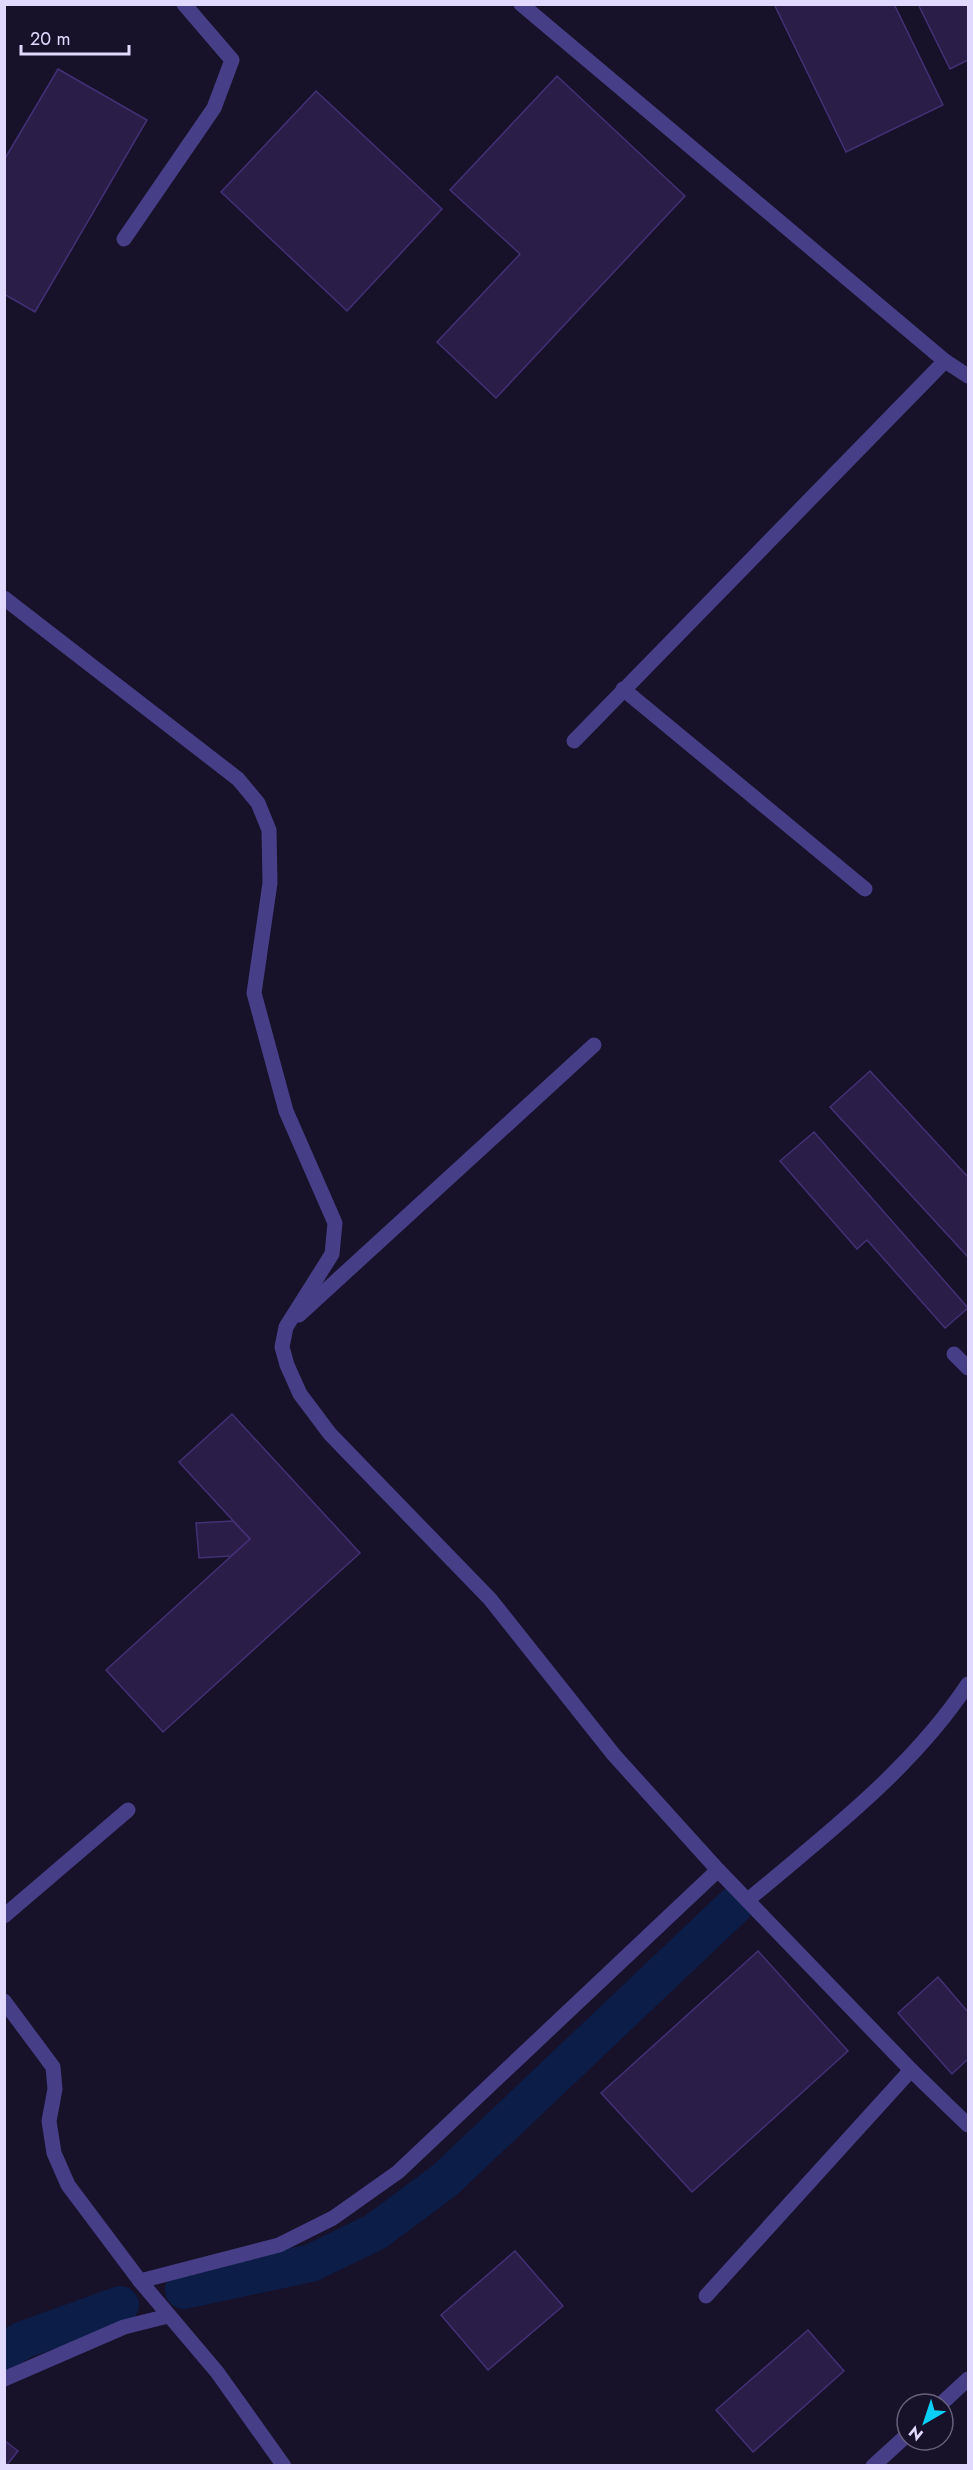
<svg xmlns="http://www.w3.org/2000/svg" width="973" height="2470" viewBox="0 0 973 2470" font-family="Jost,sans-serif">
  <rect width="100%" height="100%" fill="#171129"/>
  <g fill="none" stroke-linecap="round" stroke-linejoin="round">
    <g stroke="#0c1d47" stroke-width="38">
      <path d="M184 2290 311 2263 375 2232 445 2180 734 1906"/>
      <path d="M4 2351 23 2340 120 2305"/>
    </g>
  </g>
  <g fill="#2a1e49" stroke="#433075" stroke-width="1.5">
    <path d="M774 4H894L943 105 846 152Z"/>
    <path d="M918 4H968V60L950 69Z"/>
    <path d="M58 69 147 120 35 312 4 294V160Z"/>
    <path d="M557 76 685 196 496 398 437 342 520 254 450 190Z"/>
    <path d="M316 91 442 209 347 311 221 192Z"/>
    <path d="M870 1071 968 1177V1257L830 1107Z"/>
    <path d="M814 1132 968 1308 945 1328 867 1240 857 1249 780 1161Z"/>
    <path d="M232 1414 360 1553 163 1732 106 1670 250 1539 179 1462Z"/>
    <path d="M233 1521 250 1539 231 1556 199 1558 196 1523Z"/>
    <path d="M758 1951 848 2051 692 2192 601 2093Z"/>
    <path d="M938 1977 968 2012V2059L952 2074 898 2013Z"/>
    <path d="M515 2251 563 2306 488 2370 441 2315Z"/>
    <path d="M808 2330 844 2371 753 2452 716 2410Z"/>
    <path d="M4 2440 18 2451 6 2466H4Z"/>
  </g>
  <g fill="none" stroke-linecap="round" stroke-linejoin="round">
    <g stroke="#463e86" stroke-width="15">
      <path d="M124 239 214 108 232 60 184 4"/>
      <path d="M954 1354 968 1368"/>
      <path d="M4 1916 128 1810"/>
      <path d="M706 2296 911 2070"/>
    </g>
    <g stroke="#463e86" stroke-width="15">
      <path d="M521 4 945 361 968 376"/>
      <path d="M4 598 238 779 258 803 269 830 270 883 254 993 286 1111 335 1223 332 1254 286 1327 282 1347 287 1365 300 1394 330 1434 490 1599 614 1755 718 1870 911 2070 968 2125"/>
      <path d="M623 689 865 889"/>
      <path d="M574 741 945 361"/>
      <path d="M299 1315 594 1045"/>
      <path d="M748 1900C826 1834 911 1770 968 1684"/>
      <path d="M4 2001 53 2067 55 2089 49 2121 54 2153 68 2185 140 2281 217 2372 284 2466"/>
      <path d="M140 2281 279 2245 333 2218 398 2172 718 1870"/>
      <path d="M4 2379 124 2327 168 2316"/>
      <path d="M941 2404 968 2379"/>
      <path d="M873 2466 907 2435"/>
    </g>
  </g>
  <rect width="973" height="2470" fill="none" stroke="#e1dafe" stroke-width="12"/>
  <g transform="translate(925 2422) rotate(219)"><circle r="28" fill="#171129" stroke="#68617e" stroke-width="1.5"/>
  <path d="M0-4.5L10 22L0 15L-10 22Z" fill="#0ccff8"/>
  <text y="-9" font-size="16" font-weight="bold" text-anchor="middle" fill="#e1dafe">N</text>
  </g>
  <path d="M21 45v9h108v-9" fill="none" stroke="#e1dafe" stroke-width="3"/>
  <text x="30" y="45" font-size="18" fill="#e1dafe" stroke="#171129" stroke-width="4.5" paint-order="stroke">20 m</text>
</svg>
